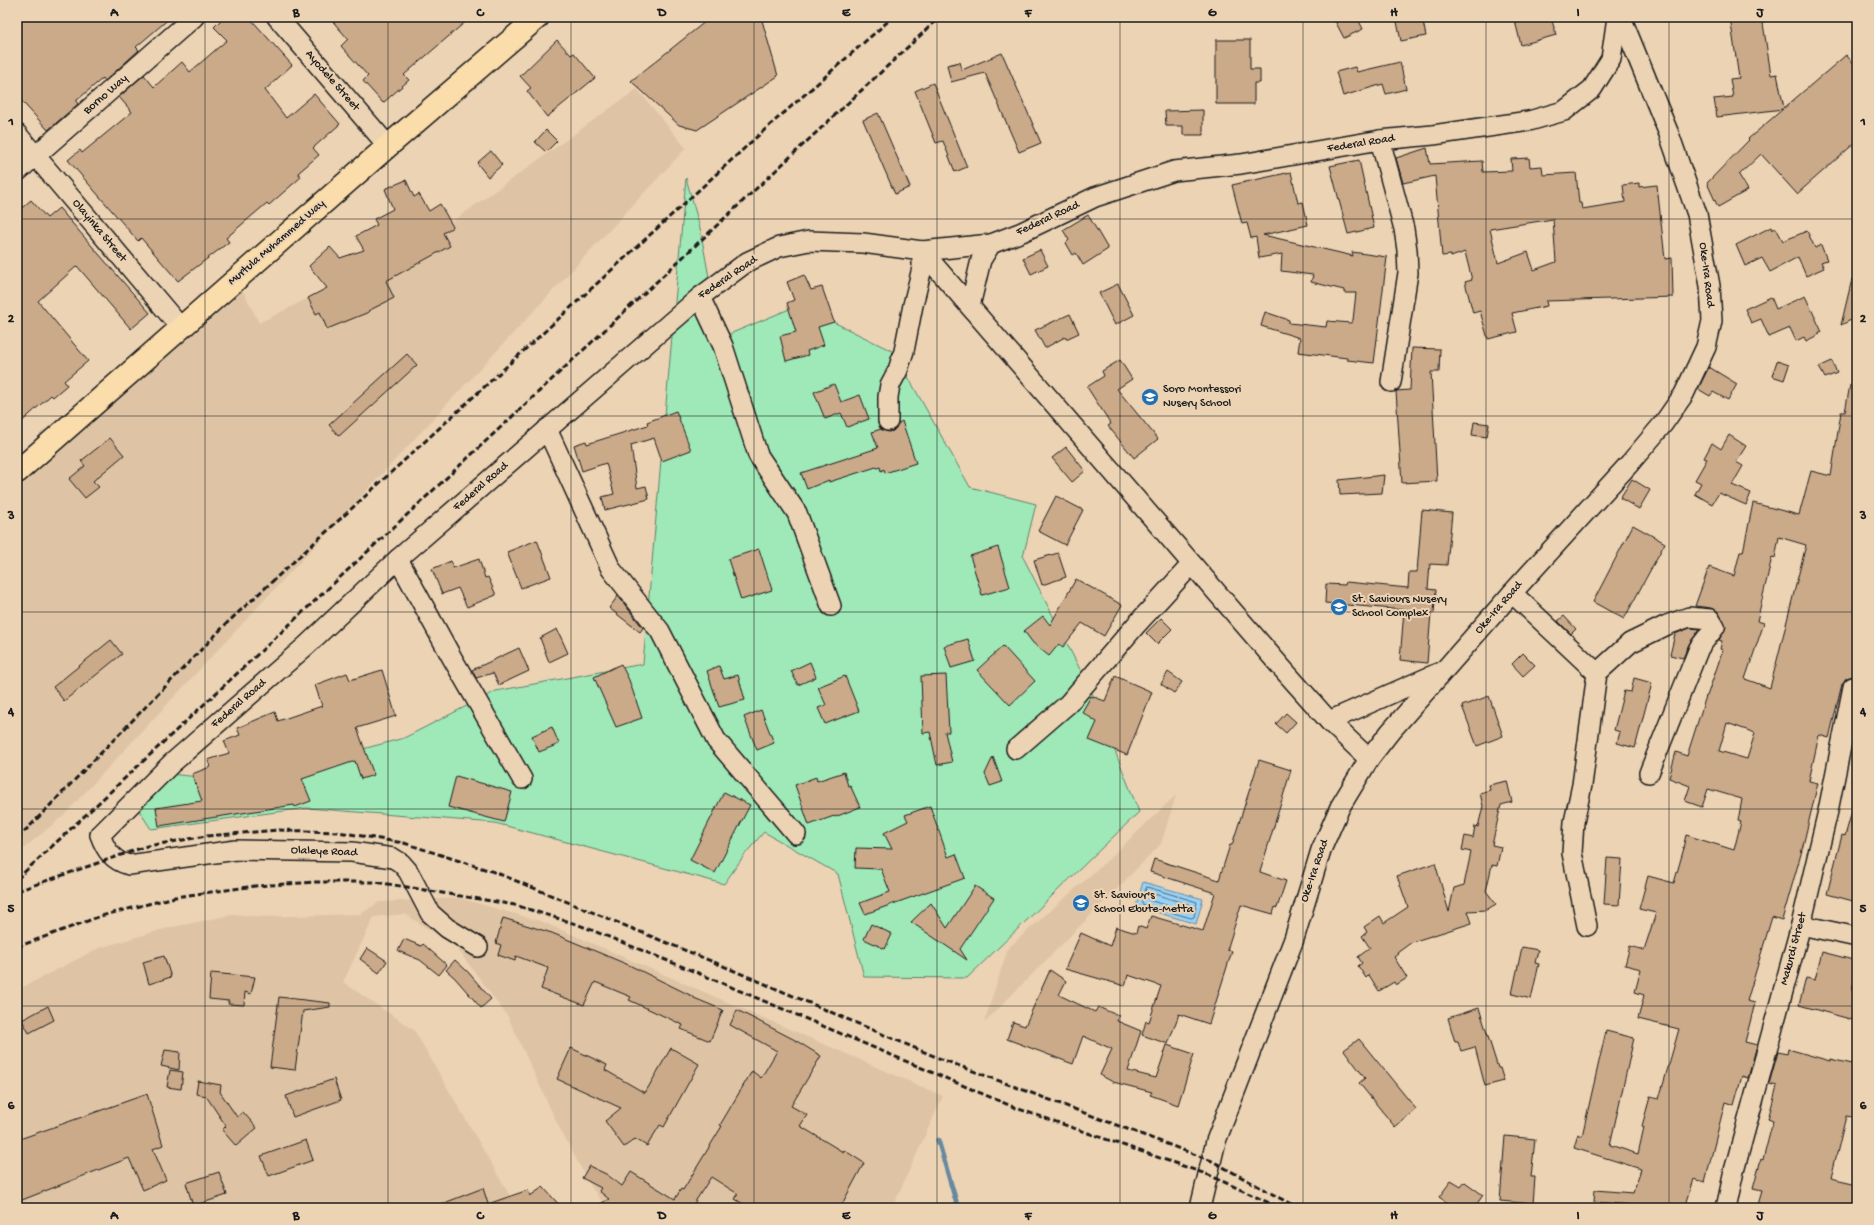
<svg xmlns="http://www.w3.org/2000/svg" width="1874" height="1225" viewBox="0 0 1874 1225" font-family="'Gochi Hand',sans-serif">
  <rect width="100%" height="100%" fill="#ecd3b4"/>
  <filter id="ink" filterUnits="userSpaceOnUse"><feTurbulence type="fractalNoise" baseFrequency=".025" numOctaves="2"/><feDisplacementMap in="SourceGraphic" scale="8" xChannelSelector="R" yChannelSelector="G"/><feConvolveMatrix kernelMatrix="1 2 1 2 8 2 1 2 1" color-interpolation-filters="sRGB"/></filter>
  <g filter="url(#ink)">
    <g fill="#dec4a4">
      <path d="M637 89 686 148 64 815 17 854V489L242 289 259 323 435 234Z"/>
      <path d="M1176 795 1161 844 984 1023 1008 948 1110 858Z"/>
      <path d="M459 898 543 922 943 1096 892 1208H607L592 1188 558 1125 508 1017 456 947 405 914 374 917 343 982 414 1030 517 1208H17V990L99 948 168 928 236 914 260 917 361 914 379 902Z"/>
    </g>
    <path fill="#9fe8b7" stroke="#5e826a" d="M686 178 700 228 720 338 799 305 894 352 970 487 1036 504 1023 557 1093 695 1139 812 967 978 864 977 838 874 764 832 745 854 724 884 495 823 306 808 151 829 138 809 151 772 199 777 314 762 404 738 496 691 643 664Z"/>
    <path fill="#97d2f7" stroke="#66899f" d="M1143 882 1203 899 1196 924 1136 906Z"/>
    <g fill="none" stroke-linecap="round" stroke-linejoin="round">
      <g stroke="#4d6574" stroke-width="1">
        <path d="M1147 887 1197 902 1194 917 1191 918 1142 904V901Z"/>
        <path d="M1151 893 1190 905V911L1188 912 1149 900V895Z"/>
      </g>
      <path stroke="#66899f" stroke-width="5" d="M938 1140 958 1208"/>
    </g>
    <g fill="#cbaa8a" stroke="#1c1c1c" fill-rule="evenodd">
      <path d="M17 17H171L136 47 139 50 105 81 103 78 76 101 78 104 48 130 17 96Z"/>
      <path d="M224 17H249L292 65 265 90 286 118 314 94 340 124 313 148 319 155 298 173 301 177 269 205 267 203 226 238 229 242 178 281 141 238 138 241 68 160 80 150 82 153 132 112 119 97 144 75 154 87 182 62 190 72 227 40 214 27Z"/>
      <path d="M329 17H471L404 75 409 80 383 103 363 81 368 76 341 46 348 39Z"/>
      <path d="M711 17H761L778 76 697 130 679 125 631 81Z"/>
      <path d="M1333 17H1357L1363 29 1344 38Z"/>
      <path d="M1396 17H1422L1426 36 1401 41Z"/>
      <path d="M1514 17H1551L1556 35 1521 45Z"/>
      <path d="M1730 17H1762L1771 75 1777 74 1784 108 1846 55 1857 67V141L1797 194 1761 154 1739 175 1748 190 1718 207 1707 183 1749 140 1748 139 1783 109 1717 117 1714 99 1733 97 1730 79 1739 78Z"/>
      <path d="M557 40 571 55 574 53 595 78 547 117 527 91 531 88 520 76Z"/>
      <path d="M1216 40H1250V69H1260V83H1254V104H1216Z"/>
      <path d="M1002 53 1041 143 1019 152 985 73 951 82 947 65 960 62 962 70Z"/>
      <path d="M1400 62 1406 89 1386 94 1383 84 1343 96 1336 72 1355 67 1357 72Z"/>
      <path d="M933 83 967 167 955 172 943 141 936 143 915 91Z"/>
      <path d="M1203 110V135H1183V126H1166L1165 111Z"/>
      <path d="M878 113 910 187 895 194 863 120Z"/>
      <path d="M546 130 557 141 546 152 535 142Z"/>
      <path d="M1427 148 1430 164 1482 161 1483 172 1512 171 1511 159 1529 158 1530 167 1542 166 1543 175 1576 173 1579 203H1581L1582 209 1625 202 1623 185 1639 183V187L1657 185 1665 259 1672 258 1673 297 1546 301 1547 306 1512 313 1517 332 1488 339 1480 311 1473 313 1465 282 1472 280 1465 252 1451 257V255L1442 256 1435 176 1403 183 1396 158ZM1553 219 1556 262 1534 270 1528 252 1498 263 1490 229Z"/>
      <path d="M491 151 502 165 488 177 477 163Z"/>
      <path d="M1359 160 1374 228 1348 234 1330 166Z"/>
      <path d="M1291 172 1298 203 1303 202 1308 225 1263 235 1353 256 1352 252 1387 257 1374 363 1347 360V358L1298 352 1300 338 1261 326 1265 312 1289 320V323L1326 327 1327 321 1351 323 1353 320 1356 293H1344V290L1311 282 1313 275 1281 271 1282 254 1259 258 1256 237 1251 238 1247 223 1242 224 1232 185Z"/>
      <path d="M406 180 414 197 419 194 429 211 440 204 453 227 443 233 450 246 386 281 394 298 368 311 369 312 327 329 320 312 316 314 308 298 327 288 309 266 330 247 340 258 364 250 356 236 377 225 374 219 393 209 385 189Z"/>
      <path d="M31 200 47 218 59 208 150 313 131 329 77 266 38 301 88 361 64 381 67 385 53 397 51 395 17 426V212Z"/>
      <path d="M1088 215 1108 249 1083 265 1076 253 1073 255 1066 243 1069 240 1063 230Z"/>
      <path d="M1771 227 1772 230 1776 228 1783 241 1807 231 1815 248 1821 245 1827 260 1821 262 1824 268 1806 276 1798 257 1770 272 1762 258 1745 266 1736 245Z"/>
      <path d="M1040 250 1048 266 1031 274 1023 258Z"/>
      <path d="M804 275 811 290 822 287 834 322 818 327 824 345 807 351 808 355 786 361 780 336 796 332 787 303 794 300 787 282Z"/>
      <path d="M1852 279 1857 280V317L1841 325Z"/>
      <path d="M1118 284 1134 315 1115 325 1099 293Z"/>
      <path d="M1805 296 1822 332H1819L1820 334 1806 341 1804 337 1796 341 1790 328 1769 337 1761 319 1751 323 1745 309 1771 297 1776 309Z"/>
      <path d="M1070 314 1079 333 1066 339 1065 337 1045 348 1035 330Z"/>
      <path d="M1412 348 1440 349 1439 372H1431L1437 481 1402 483 1396 391 1410 390Z"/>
      <path d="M407 354 417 365 339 436 329 425Z"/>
      <path d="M1120 360 1132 379 1117 389 1158 439 1134 458 1108 426 1111 424 1087 387 1104 376 1102 371Z"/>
      <path d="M1777 361 1789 365 1784 380 1772 376Z"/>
      <path d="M1832 361 1837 373 1825 378 1819 367Z"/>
      <path d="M1709 367 1737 384 1728 400 1713 392 1710 396 1698 389Z"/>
      <path d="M834 384 841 402 860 395 869 419 847 427 841 413 825 419 814 392Z"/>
      <path d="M1850 385H1857V675L1846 678 1842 684 1829 738 1819 735 1809 781 1818 783 1801 854 1782 920 1772 917 1747 1001 1755 1003 1745 1042 1757 1045 1748 1078 1742 1076 1734 1105 1725 1102 1705 1182 1694 1179 1685 1208H1640L1633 1205 1594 1202 1595 1190 1633 1193 1641 1169 1574 1148 1578 1134 1582 1136 1606 1031 1634 1038 1610 1145 1638 1154 1644 1127 1642 1126 1650 1097 1659 1099 1679 1029 1638 1019 1644 995 1635 992 1641 969 1625 965 1630 946 1644 950 1656 913 1639 909 1648 876 1674 883 1684 848H1683L1686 835 1734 850 1741 822 1738 821 1742 799 1708 789 1702 807 1685 801 1690 786 1669 778 1676 752 1687 756 1706 696H1707L1723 650 1720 649 1722 641 1719 640 1726 627 1719 613 1711 608 1695 606 1709 567 1734 576 1740 552H1743L1753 503 1799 515 1811 471 1831 476 1841 412H1845ZM1779 537 1806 545 1770 688 1745 679 1764 623 1757 621 1772 557 1775 558ZM1727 723 1755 733 1747 759 1719 751Z"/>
      <path d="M676 411 691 450 662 461 654 438 631 445 637 488 646 486 649 499 605 510 602 497 614 494 606 463 582 471 574 445 586 441 587 444 648 425 647 422Z"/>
      <path d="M902 421 916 463 885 473 884 469 881 471 880 467 877 468 876 467 829 482V480L807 489 801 473 878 448 872 432 881 429 888 432 893 431 899 423Z"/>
      <path d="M1474 422 1489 424 1487 437 1472 435Z"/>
      <path d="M1729 435 1746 446 1736 462 1743 466 1732 485 1751 493 1746 505 1719 493 1712 504 1695 494 1701 483 1695 480 1707 459 1704 458 1712 443 1721 449Z"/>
      <path d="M110 438 124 455 93 481 99 487 85 498 69 479 85 466 81 461Z"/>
      <path d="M1066 447 1085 471 1072 482 1052 458Z"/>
      <path d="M1384 475 1382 493 1340 495 1339 480Z"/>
      <path d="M1632 479 1650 490 1639 509 1620 498Z"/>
      <path d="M1056 496 1083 510 1065 545 1038 531Z"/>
      <path d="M1422 510 1452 513 1447 565 1430 564 1428 589 1436 590 1434 613H1431L1427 663 1400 660 1404 610 1325 603 1326 584 1345 585 1346 582 1408 588 1409 572H1417Z"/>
      <path d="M1633 525 1665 543 1624 619 1593 602Z"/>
      <path d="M537 540 551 577 521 588 507 552Z"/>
      <path d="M998 547 1010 587 982 595 970 556Z"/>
      <path d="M759 549 772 590 741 600 728 559Z"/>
      <path d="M1058 553 1066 577 1042 585 1034 560Z"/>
      <path d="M479 559 485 578 488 577 496 595 467 607 458 588 442 594 432 569 451 561 453 568Z"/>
      <path d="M1076 579 1122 605 1104 636 1082 623 1063 647 1059 644 1049 656 1033 643 1024 631 1043 616 1050 625Z"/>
      <path d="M618 596 643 628 640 632 609 608Z"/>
      <path d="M1564 616 1576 629 1571 634 1558 621Z"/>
      <path d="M1161 618 1172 629 1157 644 1146 633Z"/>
      <path d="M1690 628 1700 629 1689 644 1683 658 1670 655 1675 634Z"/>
      <path d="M557 629 568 653 549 662 540 638Z"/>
      <path d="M968 639 975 661 951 668 944 646Z"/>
      <path d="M111 640 122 654 64 701 53 687Z"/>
      <path d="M1003 646 1035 681 1010 705 977 670Z"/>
      <path d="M519 648 529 671 499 685 493 673 476 678 472 670Z"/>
      <path d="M1523 653 1535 665 1523 676 1512 664Z"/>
      <path d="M810 662 816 677 798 685 791 671Z"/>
      <path d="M621 664 629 680 642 718 616 727 594 677Z"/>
      <path d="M719 666 724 679 738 675 745 700 719 707 707 671Z"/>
      <path d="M382 670 396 716 357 728 374 775 361 779 355 761 302 779 311 801 295 807 294 805 159 826 156 808 202 801 192 774 210 767 208 760 229 753 224 741 240 735 237 728 275 712 278 721 322 706 315 685 347 673 350 680Z"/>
      <path d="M1168 672 1182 682 1174 693 1161 684Z"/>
      <path d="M946 675 949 732H945L952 762 937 765 930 732 923 733 921 676Z"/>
      <path d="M845 676 859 711 825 724 818 708 826 705 818 687Z"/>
      <path d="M1115 676 1152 692 1127 755 1089 740 1097 722 1082 712 1091 696 1105 701Z"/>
      <path d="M1634 678 1652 683 1635 748 1617 743 1620 732 1614 730 1624 691 1631 692Z"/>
      <path d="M1489 696 1503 736 1477 746 1462 706Z"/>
      <path d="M761 710 774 743 757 750 744 717Z"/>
      <path d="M1286 713 1296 722 1286 733 1276 724Z"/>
      <path d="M552 727 559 744 539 752 532 736Z"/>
      <path d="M993 757 1002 782 990 786 985 774Z"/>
      <path d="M1259 760 1291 770 1260 872 1286 881 1277 908 1275 907 1273 914 1241 905 1227 950 1232 951 1209 1024 1179 1014 1168 1044 1142 1035 1146 1021 1149 1022 1161 986 1128 975 1125 986 1065 969 1081 933 1110 946 1116 927 1136 933 1138 926 1146 929 1151 916 1203 931 1215 893 1150 872 1154 859 1219 880 1230 845H1232Z"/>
      <path d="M844 772 848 786 850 785 860 807 835 817 834 816 809 825 795 785 816 777 817 781Z"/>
      <path d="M456 776 512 792 504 822 448 807Z"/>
      <path d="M1507 781 1512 802 1501 805 1492 845 1501 847 1497 866 1492 865 1486 891 1496 904 1486 910 1468 911 1472 923 1412 942 1397 953 1398 954 1394 957 1407 978 1396 985 1394 982 1379 991 1369 975 1366 978 1358 966 1362 963 1358 957 1370 948 1362 936 1367 932 1364 927 1380 916 1384 923 1408 907 1397 876 1435 863 1449 912 1454 888 1464 885 1471 852 1462 850 1465 836 1473 838 1475 826 1478 827 1483 806 1480 793 1490 790 1489 785Z"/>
      <path d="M724 792 750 805 715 873 690 860Z"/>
      <path d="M930 806 948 857 956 854 965 878 865 914 860 903 890 892 881 869 855 868 856 848 892 849 884 833 908 821 905 815Z"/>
      <path d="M1853 808 1857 809V887L1853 901 1827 894 1842 835 1845 836Z"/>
      <path d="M1607 858 1622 859 1619 905 1604 904Z"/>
      <path d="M975 886 994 898 960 949 967 960 911 922 931 903 947 928Z"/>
      <path d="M503 918 552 933 631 966 694 997V998L723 1010 710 1041 681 1029 683 1025 629 1000 631 997 595 982 584 1005 541 989 548 968 516 956 515 961 498 955 501 945 496 943Z"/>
      <path d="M871 924 892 934 885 949 864 939Z"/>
      <path d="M404 939 421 946 423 944 447 965 439 975 420 960 398 951Z"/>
      <path d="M1522 947 1538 950 1535 963 1539 964 1531 999 1512 994Z"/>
      <path d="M367 948 387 961 379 973 360 959Z"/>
      <path d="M1822 952 1857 961V969L1852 990 1857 992V1021L1799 1005 1806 978 1815 980Z"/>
      <path d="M164 956 171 977 149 984 143 962Z"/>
      <path d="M455 960 468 972 491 999 481 1008 455 978 446 970Z"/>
      <path d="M1050 970 1066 981 1059 995 1095 1012 1098 1007 1119 1016 1117 1021 1141 1031 1128 1071 1156 1078 1167 1045 1194 1054 1178 1105 1150 1095 1152 1092 1113 1082 1100 1075 1112 1049 1083 1036 1073 1064 1007 1039 1013 1022 1025 1026Z"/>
      <path d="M211 973 255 977 251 994 245 992 244 1005 228 1004 229 1001 209 999Z"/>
      <path d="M279 997 330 1003V1007L303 1011 295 1070 270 1067Z"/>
      <path d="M48 1006 54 1020 29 1033 22 1020Z"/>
      <path d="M1479 1008 1498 1068H1500L1504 1081 1485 1086 1475 1047 1461 1051 1458 1042H1455L1448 1018Z"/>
      <path d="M737 1010 795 1040 821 1056 791 1106 807 1115 800 1126 843 1152 844 1150 864 1163 840 1208H750L735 1199 738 1194 711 1177 691 1208H593L609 1199 599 1191 601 1188 582 1178 589 1166 606 1174 622 1186 631 1172 675 1199 681 1189 683 1190 722 1126 720 1125 752 1071 761 1078 777 1051 730 1025Z"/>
      <path d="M1359 1039 1416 1109 1395 1127 1359 1083 1365 1078 1344 1050Z"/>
      <path d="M571 1048 607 1065 605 1070 645 1093 671 1048 699 1064 664 1127 660 1125 647 1146 635 1139 624 1147 605 1121 621 1108 557 1079Z"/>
      <path d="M1788 1049 1830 1061V1059L1857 1065V1118L1846 1116 1831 1178 1857 1184V1208H1757L1762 1191 1753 1189 1761 1159 1763 1160 1773 1121 1768 1119 1777 1086 1769 1084 1778 1052 1787 1054Z"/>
      <path d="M165 1050 180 1052 179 1070 161 1066Z"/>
      <path d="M170 1070 183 1072 181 1089 167 1087Z"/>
      <path d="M334 1079 341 1100 293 1117 286 1096Z"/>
      <path d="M198 1081 221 1085 220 1092 237 1117 243 1112 257 1128 236 1146 222 1130 226 1126 206 1096 196 1094Z"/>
      <path d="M147 1094 163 1145 153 1149 166 1180 143 1190 129 1158 17 1202V1140Z"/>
      <path d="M1505 1136 1535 1139 1531 1177H1535L1533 1204 1500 1201Z"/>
      <path d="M306 1140 313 1160 269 1176 261 1156Z"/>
      <path d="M219 1172 227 1195 193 1206 186 1183Z"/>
      <path d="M1451 1181 1461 1187 1465 1182 1483 1195 1474 1208H1455L1439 1197Z"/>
      <path d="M543 1187 562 1208H434V1207L483 1188 488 1204 528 1190 530 1196Z"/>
    </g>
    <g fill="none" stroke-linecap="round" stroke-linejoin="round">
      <g stroke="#1c1c1c" stroke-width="22">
        <g id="minor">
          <path d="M277 17 388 146"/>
          <path d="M17 134 181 328"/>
          <path d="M1380 140 1404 229 1407 250 1408 273 1391 382"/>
          <path d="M17 172 194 17"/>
          <path d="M922 251 1281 667 1329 721 1369 759"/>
          <path d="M700 297 723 346 758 455 797 513 831 606"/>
          <path d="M970 306 981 260 991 244"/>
          <path d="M888 421V397L890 385 898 370 904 351 913 305 922 268V251"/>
          <path d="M547 429 611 569 660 631 716 740 796 834"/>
          <path d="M398 559 451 656 522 779"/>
          <path d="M1512 593 1597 673"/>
          <path d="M1329 721 1438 673"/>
          <path d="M1016 749 1068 704 1136 625 1192 564"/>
          <path d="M1801 925 1857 937"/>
          <path d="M1587 926 1572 853 1574 822 1582 785 1597 673 1630 643 1667 625 1689 617 1710 619 1715 627 1699 648 1649 773"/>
          <path d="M478 947 447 928 430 913 408 871 401 863 393 858 352 852 236 850 129 865C113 861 106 851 100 835L171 764 307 645 398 559 700 297 747 262 779 247 809 241 863 243 922 251 991 244 1022 232 1095 197 1174 171 1241 164 1380 140 1433 135 1529 121 1564 111 1592 89 1611 59 1617 17"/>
          <path d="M1200 1208 1216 1141 1294 939 1321 850 1340 807 1369 759 1390 732 1512 593 1630 463 1663 424 1684 394 1706 347 1712 321 1710 286 1697 214 1669 134 1621 17"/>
          <path d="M1726 1208 1734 1171 1801 925 1828 811 1853 687"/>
        </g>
      </g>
      <g stroke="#1c1c1c" stroke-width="25">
        <path id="major" d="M17 472 388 146 538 17"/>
      </g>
      <use href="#minor" stroke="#ecd3b4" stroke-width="19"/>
      <use href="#major" stroke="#fbddab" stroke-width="22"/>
      <g stroke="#1c1c1c" stroke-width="3" stroke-dasharray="6 3" stroke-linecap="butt">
        <path d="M17 838 30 826 228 622 761 133 893 17"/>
        <path d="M17 879 940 17"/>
        <path d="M17 891 147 846 206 836 277 830 338 832 404 843 497 873 716 963 936 1057 1212 1161 1298 1208"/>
        <path d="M17 947 101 916 175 897 255 886 316 882H376L515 905 579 925 698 973 1016 1108 1209 1175 1280 1208"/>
      </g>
    </g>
  </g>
  <path fill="none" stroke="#1c1c1c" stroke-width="1" stroke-opacity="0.55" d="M205 17V1208M388 17V1208M571 17V1208M754 17V1208M937 17V1208M1120 17V1208M1303 17V1208M1486 17V1208M1669 17V1208M17 219H1857M17 416H1857M17 612H1857M17 809H1857M17 1006H1857"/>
  <defs>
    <g id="school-disc" transform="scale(0.9)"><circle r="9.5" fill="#1f6fb2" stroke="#ecd3b4"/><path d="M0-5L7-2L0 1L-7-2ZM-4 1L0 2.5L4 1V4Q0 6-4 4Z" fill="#fff"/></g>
  </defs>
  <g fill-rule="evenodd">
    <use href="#school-disc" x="1150" y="397"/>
    <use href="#school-disc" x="1339" y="607"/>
    <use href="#school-disc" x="1081" y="903"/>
  </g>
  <g text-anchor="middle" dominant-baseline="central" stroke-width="4" stroke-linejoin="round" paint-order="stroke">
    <g font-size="12" fill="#1c1c1c" stroke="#ecd3b4">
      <text transform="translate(332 81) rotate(49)">Ayodele Street</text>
      <text transform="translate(106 95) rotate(-41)">Borno Way</text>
      <text transform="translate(1361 144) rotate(-9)">Federal Road</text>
      <text transform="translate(1048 219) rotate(-25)">Federal Road</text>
      <text transform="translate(99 231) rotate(50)">Olayinka Street</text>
      <text transform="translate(277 243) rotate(-41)">Murtula Muhammed Way</text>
      <text transform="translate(1706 275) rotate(83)">Oke-Ira Road</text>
      <text transform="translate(728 278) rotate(-34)">Federal Road</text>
      <text transform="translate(481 487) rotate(-41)">Federal Road</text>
      <text transform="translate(1499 608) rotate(-49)">Oke-Ira Road</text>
      <text transform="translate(239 704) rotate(-41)">Federal Road</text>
      <text transform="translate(324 852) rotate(2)">Olaleye Road</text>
      <text transform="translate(1315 871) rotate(-71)">Oke-Ira Road</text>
      <text transform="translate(1794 949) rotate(-75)">Makurdi Street</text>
    </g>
    <g font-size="12" fill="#1c1c1c" stroke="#ecd3b4" text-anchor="start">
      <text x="1163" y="390">Soro Montessori<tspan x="1163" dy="14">Nusery School</tspan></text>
      <text x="1352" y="600">St. Saviours Nusery<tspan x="1352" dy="14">School Complex</tspan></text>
      <text x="1094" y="896">St. Saviour's<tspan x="1094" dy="14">School Ebute-Metta</tspan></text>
    </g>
  </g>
  <rect width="1874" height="1225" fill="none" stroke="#ecd3b4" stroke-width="44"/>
  <rect x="22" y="22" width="1830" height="1181" fill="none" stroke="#1c1c1c" stroke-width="1.5"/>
  <g font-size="13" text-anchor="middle" font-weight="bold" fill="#1c1c1c">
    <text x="114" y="16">A</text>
    <text x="296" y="16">B</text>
    <text x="480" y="16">C</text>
    <text x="662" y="16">D</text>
    <text x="846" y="16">E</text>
    <text x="1028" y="16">F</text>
    <text x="1212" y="16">G</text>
    <text x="1394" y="16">H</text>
    <text x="1578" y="16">I</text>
    <text x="1760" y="16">J</text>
    <text x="11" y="125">1</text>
    <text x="1863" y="125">1</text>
    <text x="11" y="322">2</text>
    <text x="1863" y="322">2</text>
    <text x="11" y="519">3</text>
    <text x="1863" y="519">3</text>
    <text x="11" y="715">4</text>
    <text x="1863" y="715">4</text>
    <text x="11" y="912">5</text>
    <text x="1863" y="912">5</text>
    <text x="11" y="1109">6</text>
    <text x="1863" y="1109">6</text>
    <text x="114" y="1219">A</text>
    <text x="296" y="1219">B</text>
    <text x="480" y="1219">C</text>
    <text x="662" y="1219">D</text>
    <text x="846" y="1219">E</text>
    <text x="1028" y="1219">F</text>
    <text x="1212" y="1219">G</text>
    <text x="1394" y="1219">H</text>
    <text x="1578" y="1219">I</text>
    <text x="1760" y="1219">J</text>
  </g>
</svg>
